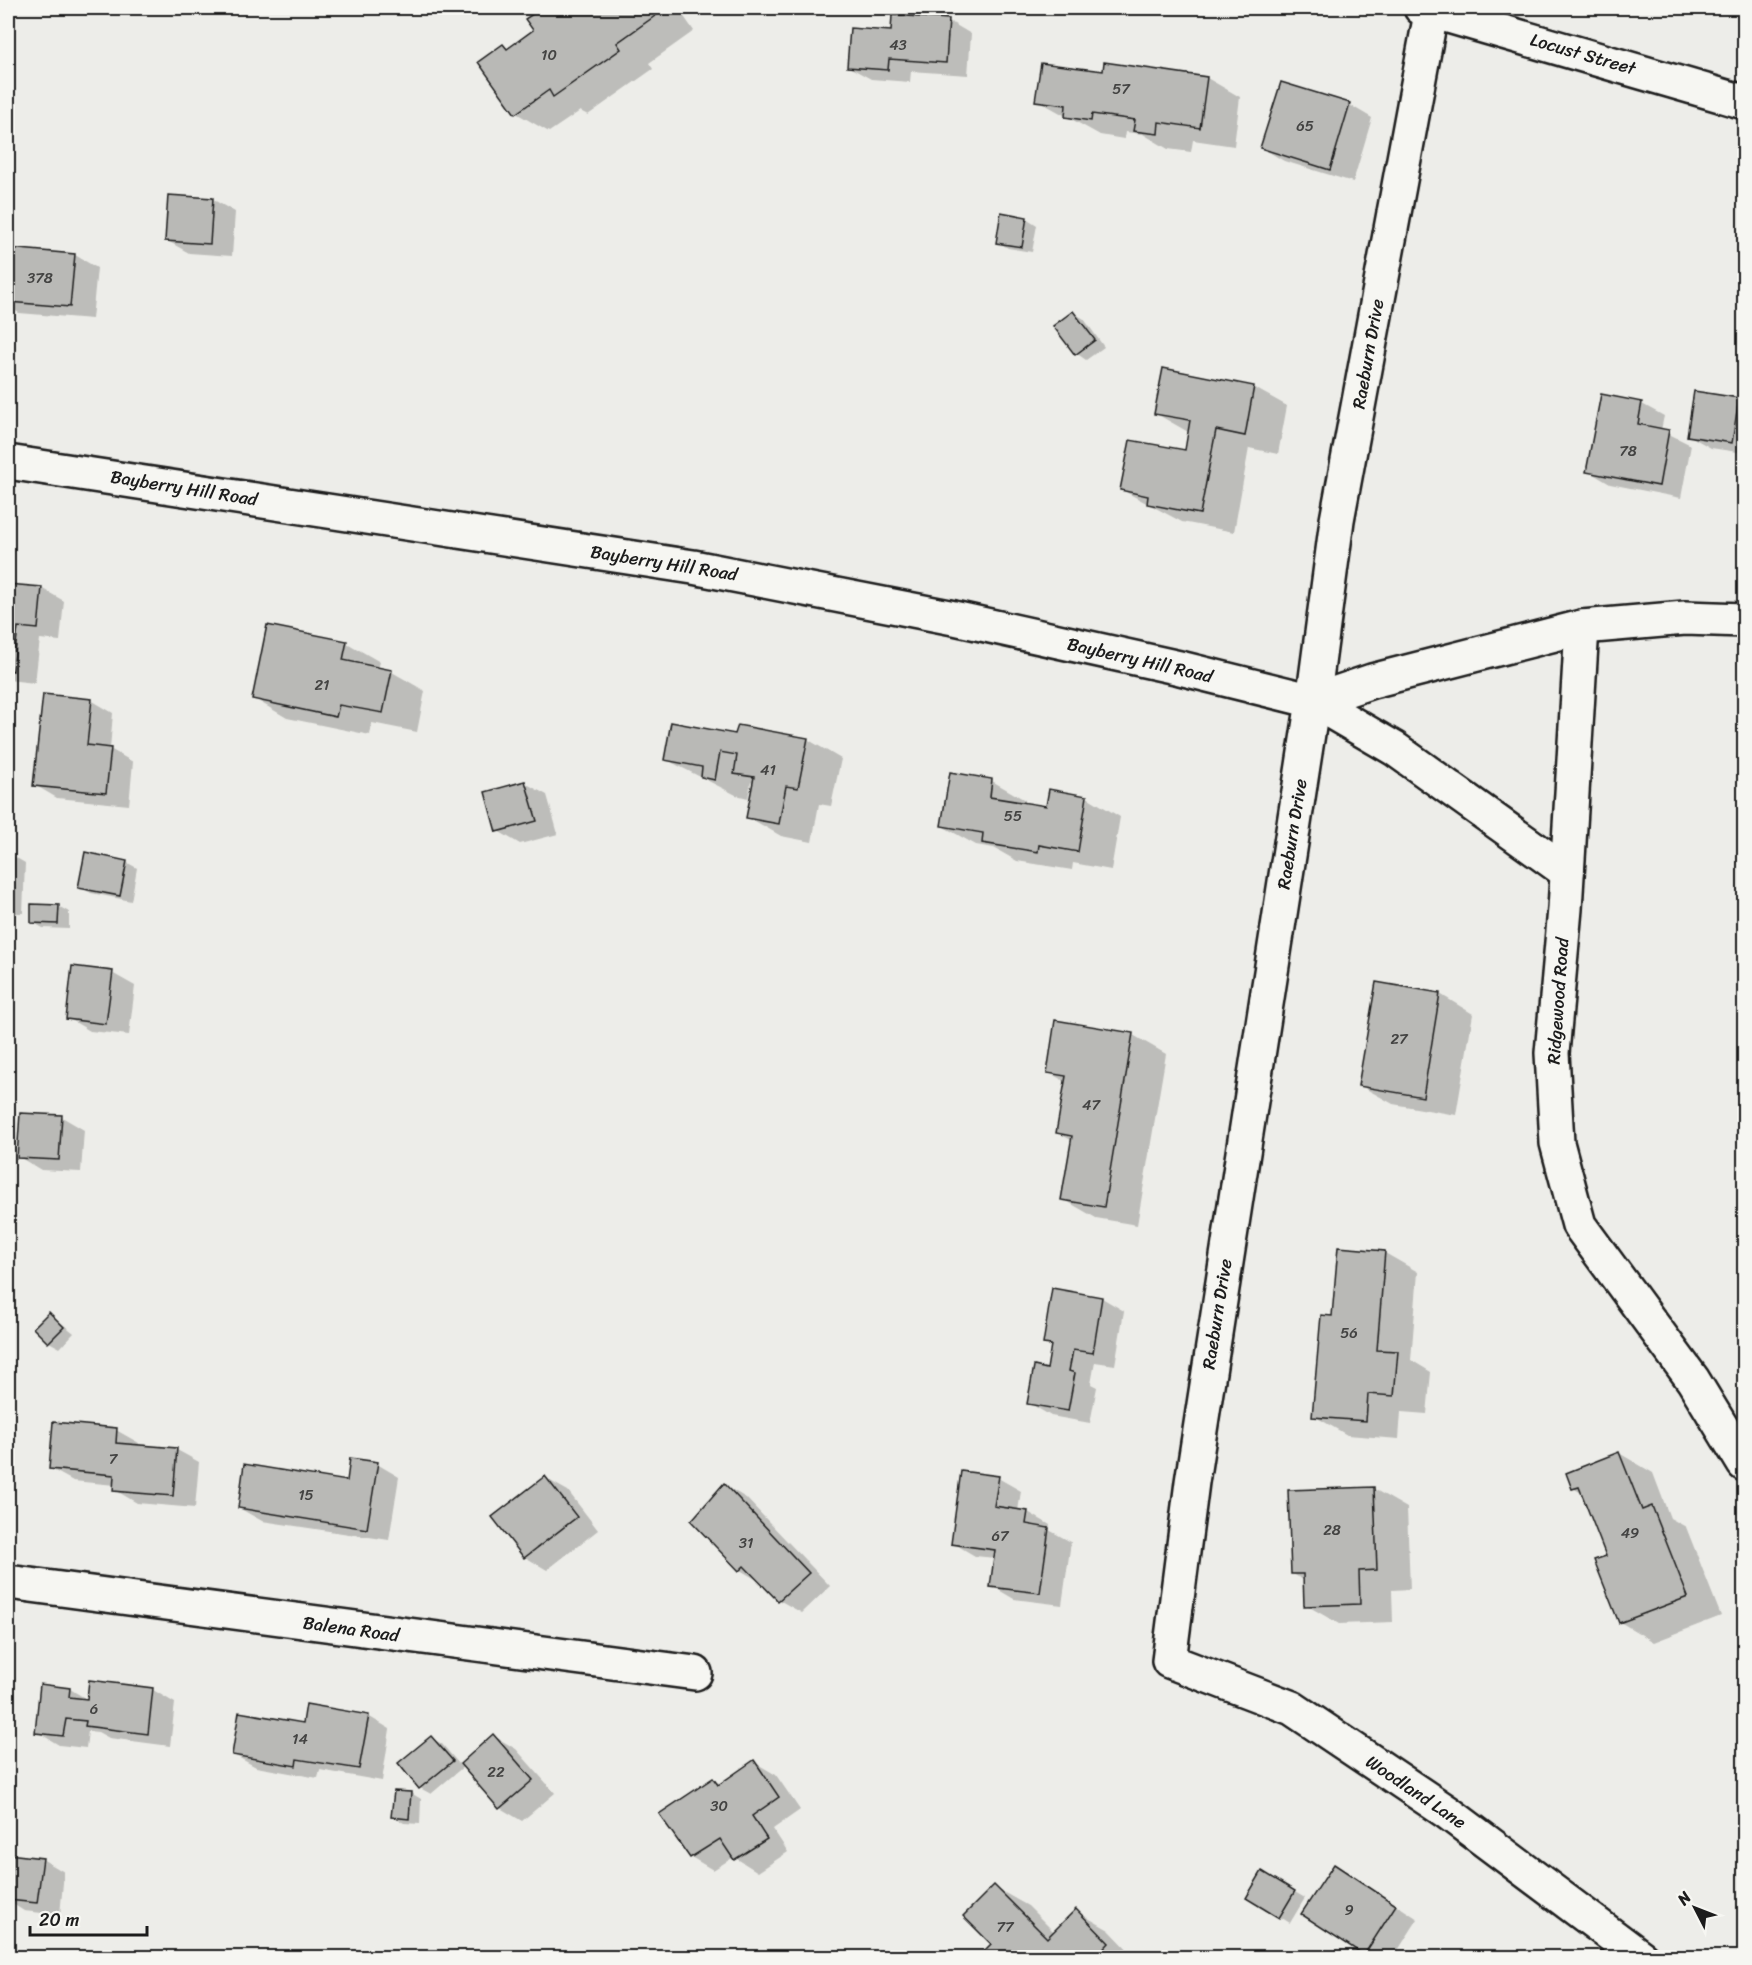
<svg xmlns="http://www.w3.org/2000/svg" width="1752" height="1965" viewBox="0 0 1752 1965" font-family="Sriracha,sans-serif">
  <rect width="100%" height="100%" fill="#edede9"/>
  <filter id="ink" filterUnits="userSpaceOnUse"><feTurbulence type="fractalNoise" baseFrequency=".0167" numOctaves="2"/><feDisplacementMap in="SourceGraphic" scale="12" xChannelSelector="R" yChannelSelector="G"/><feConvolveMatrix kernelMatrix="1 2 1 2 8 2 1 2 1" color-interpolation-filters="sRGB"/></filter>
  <g filter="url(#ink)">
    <g fill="#0003">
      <path d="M544 8H559L566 11 571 8H678L694 31 649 63 653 69 588 115 580 111 549 132 516 113 503 45 509 49 535 31 527 20Z"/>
      <path d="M949 21 971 34 968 75 911 71 910 82 871 79 849 67 892 32Z"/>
      <path d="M1104 73 1207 78 1240 97 1234 146 1193 140 1191 152 1168 149 1143 134 1125 132 1124 139 1100 135 1037 100Z"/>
      <path d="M1282 84 1350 105 1372 118 1353 182 1284 161 1262 148Z"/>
      <path d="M212 199 235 212 232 256 189 253 166 240Z"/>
      <path d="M1026 218 1037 225 1032 252 1008 248 998 242Z"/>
      <path d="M8 249 75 255 97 268 92 319 19 313 8 306Z"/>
      <path d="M1074 313 1084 319 1104 347 1086 360 1076 353Z"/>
      <path d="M1253 387 1287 406 1278 454 1249 448 1234 532 1182 522 1122 490 1186 451 1190 433 1155 413Z"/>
      <path d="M1738 400 1744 403V453L1711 448 1688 435Z"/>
      <path d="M1642 404 1664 416 1661 430 1691 445 1681 498 1610 484 1588 471Z"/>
      <path d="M8 585 41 588 64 601 60 641 40 639 35 683 8 680Z"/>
      <path d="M347 643 380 662 378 669 392 672 425 691 417 732 372 723 370 735 287 718 253 698Z"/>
      <path d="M91 700 113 713 110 749 133 762 129 805 57 798 35 785Z"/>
      <path d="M737 736 807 739 841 759 831 806 819 804 812 842 781 836 748 817 754 784 751 782 748 798 736 795 665 759Z"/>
      <path d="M951 774 992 781 1025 800V804L1047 808 1087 797 1120 817 1111 870 1073 863 1072 870 1017 861 994 848 976 845 942 826Z"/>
      <path d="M525 783 547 795 558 834 520 844 498 831Z"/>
      <path d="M8 853 25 863 23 913H8Z"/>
      <path d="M126 862 137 868 131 901 91 893 80 887Z"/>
      <path d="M58 906 69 912V929L43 928 32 922Z"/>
      <path d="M112 973 135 986 129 1035 90 1031 68 1018Z"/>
      <path d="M1377 984 1440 994 1473 1014 1456 1115 1393 1104 1359 1085Z"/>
      <path d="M1057 1022 1133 1035 1166 1054 1137 1225 1096 1218 1063 1199 1073 1141 1058 1133 1066 1082 1048 1072Z"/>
      <path d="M62 1117 84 1130 81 1172 41 1170 19 1157Z"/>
      <path d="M1339 1249 1385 1253 1418 1272 1411 1360 1431 1372 1427 1414 1401 1412 1399 1439 1347 1435 1314 1416 1333 1317Z"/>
      <path d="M1053 1290 1102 1298 1124 1311 1115 1365 1095 1362 1091 1384 1097 1387 1090 1423 1051 1416 1029 1403 1048 1370 1052 1347 1044 1343Z"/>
      <path d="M49 1313 74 1333 60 1348 49 1342Z"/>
      <path d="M116 1430 139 1443 138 1446 177 1450 199 1462 195 1508 137 1503 115 1490V1485L73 1481 51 1469Z"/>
      <path d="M1619 1453 1653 1473 1670 1518 1686 1527 1721 1616 1654 1642 1620 1622 1608 1556 1583 1494 1573 1488Z"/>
      <path d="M377 1464 399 1477 389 1540 262 1521 239 1508 348 1483Z"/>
      <path d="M545 1478 568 1491 598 1530 547 1570 525 1557Z"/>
      <path d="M998 1478 1021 1491 1018 1511 1028 1512 1050 1525 1049 1530 1071 1542 1062 1605 1014 1599 992 1586 995 1558 975 1556 953 1543Z"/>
      <path d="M724 1485 746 1498 830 1586 802 1613 779 1600 764 1584 740 1570 693 1521Z"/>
      <path d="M1374 1489 1407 1508 1410 1589 1392 1590 1393 1622 1339 1624 1306 1605 1305 1581 1293 1574Z"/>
      <path d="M90 1682 153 1690 175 1703 170 1746 109 1738 98 1732 88 1731 86 1748 59 1745 37 1732 70 1689 88 1700Z"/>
      <path d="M368 1716 390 1729 382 1781 320 1770 318 1778 256 1767 234 1755 304 1725Z"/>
      <path d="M494 1736 516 1749 555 1793 522 1821 500 1808 464 1766 431 1794 420 1788 400 1763 431 1738 442 1744 460 1765Z"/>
      <path d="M754 1762 776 1775 800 1810 773 1829 788 1852 758 1872 734 1857 713 1870 691 1857 713 1780 721 1784Z"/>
      <path d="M411 1793 421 1799 420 1824 404 1823 393 1817Z"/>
      <path d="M8 1855 42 1859 64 1872 60 1915 24 1911 8 1901Z"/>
      <path d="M1262 1873 1305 1898 1290 1923 1248 1897Z"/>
      <path d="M1357 1879 1418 1919 1393 1958H1371L1364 1954Z"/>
      <path d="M994 1887 1028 1906 1055 1933 1076 1911 1109 1930 1136 1958H979L993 1944Z"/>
    </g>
    <g fill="#b9b9b6" stroke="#1c1c1c" stroke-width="1.5">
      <path d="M542 8H556L560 13 568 8H659L662 11 617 43 621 49 553 97 549 90 515 114 478 62 503 44 507 49 533 30 525 19Z"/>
      <path d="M892 15 949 19 946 63 889 59 888 70 847 67 850 28 891 31Z"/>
      <path d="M1104 62 1207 77 1200 128 1159 122 1158 134 1133 131 1135 120 1092 114 1091 121 1065 117 1066 105 1035 101 1041 63 1103 71Z"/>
      <path d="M1281 82 1350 103 1330 170 1260 148Z"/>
      <path d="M168 195 213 198 210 244 165 241Z"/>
      <path d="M1001 212 1027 217 1022 247 996 243Z"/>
      <path d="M8 248 75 254 70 307 8 302Z"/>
      <path d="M1073 311 1095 340 1075 355 1053 326Z"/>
      <path d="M1163 368 1254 386 1245 436 1216 430 1200 514 1147 504 1148 496 1120 490 1130 440 1185 450 1190 420 1154 414Z"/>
      <path d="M1694 391 1739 398 1732 443 1687 436Z"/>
      <path d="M1601 394 1642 402 1638 424 1669 430 1659 486 1586 472Z"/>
      <path d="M8 584 42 587 38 629 18 627 13 671 8 670Z"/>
      <path d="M267 625 347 641 343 660 392 670 383 713 339 705 336 717 252 699Z"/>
      <path d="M43 694 92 699 87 745 111 748 106 793 33 786Z"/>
      <path d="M671 722 735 734 738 725 808 738 798 788 786 786 779 824 746 818 754 777 734 774 737 755 720 752 715 780 701 777 702 767 664 760Z"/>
      <path d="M950 772 992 779 990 797 1046 806 1049 789 1087 796 1078 852 1039 845 1038 852 982 843 983 833 941 826Z"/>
      <path d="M525 781 537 821 496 832 485 792Z"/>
      <path d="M85 852 127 861 120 896 78 888Z"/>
      <path d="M31 904 59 905 58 924 31 923Z"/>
      <path d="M72 966 113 971 106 1024 66 1019Z"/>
      <path d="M1376 982 1440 993 1423 1097 1358 1086Z"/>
      <path d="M1055 1020 1133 1033 1104 1207 1061 1200 1072 1136 1056 1133 1066 1076 1047 1073Z"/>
      <path d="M20 1113 62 1115 59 1160 17 1158Z"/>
      <path d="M1338 1247 1385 1251 1377 1350 1398 1351 1394 1396 1368 1394 1366 1421 1312 1417 1321 1315 1332 1316Z"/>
      <path d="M1052 1288 1102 1297 1093 1353 1073 1350 1069 1371 1075 1373 1068 1411 1027 1404 1034 1366 1047 1369 1051 1345 1043 1344Z"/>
      <path d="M49 1312 64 1327 48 1343 33 1328Z"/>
      <path d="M53 1422 117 1428 116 1443 177 1448 173 1496 113 1491 114 1475 49 1469Z"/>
      <path d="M1619 1452 1642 1510 1652 1506 1688 1597 1619 1623 1594 1560 1606 1556 1579 1487 1572 1489 1566 1473Z"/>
      <path d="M350 1458 378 1462 367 1529 238 1508 244 1464 347 1481Z"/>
      <path d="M961 1471 999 1476 994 1506 1028 1511 1026 1524 1049 1528 1040 1593 990 1587 995 1550 951 1544Z"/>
      <path d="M545 1476 577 1517 524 1558 492 1517Z"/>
      <path d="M724 1483 809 1573 778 1601 744 1566 739 1571 691 1521Z"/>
      <path d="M1374 1487 1377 1570 1359 1571 1360 1604 1304 1606 1303 1574H1291L1288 1490Z"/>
      <path d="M89 1680 153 1688 148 1734 85 1726 86 1721 66 1719 63 1736 35 1733 40 1684 70 1688 69 1697 87 1699Z"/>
      <path d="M306 1704 369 1715 359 1769 297 1759 296 1766 232 1755 239 1712 303 1723Z"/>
      <path d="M493 1734 533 1780 499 1809 460 1764Z"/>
      <path d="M431 1736 453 1761 419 1789 398 1763Z"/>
      <path d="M754 1760 779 1797 752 1816 767 1839 734 1860 720 1839 690 1858 659 1814 713 1778 718 1785Z"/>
      <path d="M394 1791 411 1792 409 1819 391 1817Z"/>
      <path d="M8 1854 43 1858 37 1903 8 1900Z"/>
      <path d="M1334 1864 1396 1905 1364 1955 1301 1914Z"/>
      <path d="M1262 1871 1295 1891 1279 1918 1246 1898Z"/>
      <path d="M994 1885 1047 1938 1076 1909 1109 1943 1095 1958H977L991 1944 963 1916Z"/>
    </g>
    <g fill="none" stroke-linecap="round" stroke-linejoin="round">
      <g stroke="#1c1c1c" stroke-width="38">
        <g id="minor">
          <path d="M1421 8 1744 102"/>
          <path d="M1432 8 1337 520 1313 701 1192 1482 1169 1661 1292 1708 1447 1812 1642 1958"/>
          <path d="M8 462 693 567 954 618 1180 668 1313 701 1372 681 1582 627 1685 618 1744 620"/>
          <path d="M1582 627 1565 909 1552 1053 1557 1143 1579 1225 1693 1380 1744 1464"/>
          <path d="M1313 701 1395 749 1567 872"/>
          <path d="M8 1582 695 1673"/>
        </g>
      </g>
      <use href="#minor" stroke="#f6f6f2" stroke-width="33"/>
    </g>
  </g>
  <g text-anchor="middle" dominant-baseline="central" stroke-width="4.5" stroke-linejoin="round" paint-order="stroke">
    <g font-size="15" fill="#434342">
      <text x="898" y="45">43</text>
      <text x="549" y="55">10</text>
      <text x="1121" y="89">57</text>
      <text x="1305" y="126">65</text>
      <text x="40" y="278">378</text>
      <text x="1628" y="451">78</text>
      <text x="322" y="685">21</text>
      <text x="768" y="770">41</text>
      <text x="1013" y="816">55</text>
      <text x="1399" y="1039">27</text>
      <text x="1091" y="1105">47</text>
      <text x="1349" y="1333">56</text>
      <text x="113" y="1459">7</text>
      <text x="306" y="1495">15</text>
      <text x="1332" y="1530">28</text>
      <text x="1630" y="1533">49</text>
      <text x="1000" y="1536">67</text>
      <text x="746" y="1543">31</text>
      <text x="94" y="1709">6</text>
      <text x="300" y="1739">14</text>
      <text x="496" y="1772">22</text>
      <text x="719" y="1806">30</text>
      <text x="1349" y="1910">9</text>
      <text x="1005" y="1927">77</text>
    </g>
    <g font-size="18" fill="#1c1c1c" stroke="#f6f6f2">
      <text transform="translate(1583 54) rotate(16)">Locust Street</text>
      <text transform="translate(1368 354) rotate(-80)">Raeburn Drive</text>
      <text transform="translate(184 488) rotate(9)">Bayberry Hill Road</text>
      <text transform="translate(664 563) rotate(9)">Bayberry Hill Road</text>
      <text transform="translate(1140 660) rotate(13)">Bayberry Hill Road</text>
      <text transform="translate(1292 834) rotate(-81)">Raeburn Drive</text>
      <text transform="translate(1558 1001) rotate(-86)">Ridgewood Road</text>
      <text transform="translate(1217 1314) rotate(-81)">Raeburn Drive</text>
      <text transform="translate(351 1629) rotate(8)">Balena Road</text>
      <text transform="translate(1416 1792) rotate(34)">Woodland Lane</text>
    </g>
  </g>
  <rect width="1752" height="1965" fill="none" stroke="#f6f6f2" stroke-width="30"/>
  <rect x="15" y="15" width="1722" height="1935" fill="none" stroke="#1c1c1c" stroke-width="2" filter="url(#ink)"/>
  <g transform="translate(1695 1908) rotate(312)" stroke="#f6f6f2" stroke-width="4.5" paint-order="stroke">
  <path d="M0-4.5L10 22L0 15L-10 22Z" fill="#1c1c1c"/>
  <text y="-9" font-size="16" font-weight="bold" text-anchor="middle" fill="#1c1c1c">N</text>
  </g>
  <path d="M30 1926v9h117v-9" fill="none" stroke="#1c1c1c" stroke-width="3"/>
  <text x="39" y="1926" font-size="18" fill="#1c1c1c" stroke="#f6f6f2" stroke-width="4.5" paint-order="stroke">20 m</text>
</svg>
